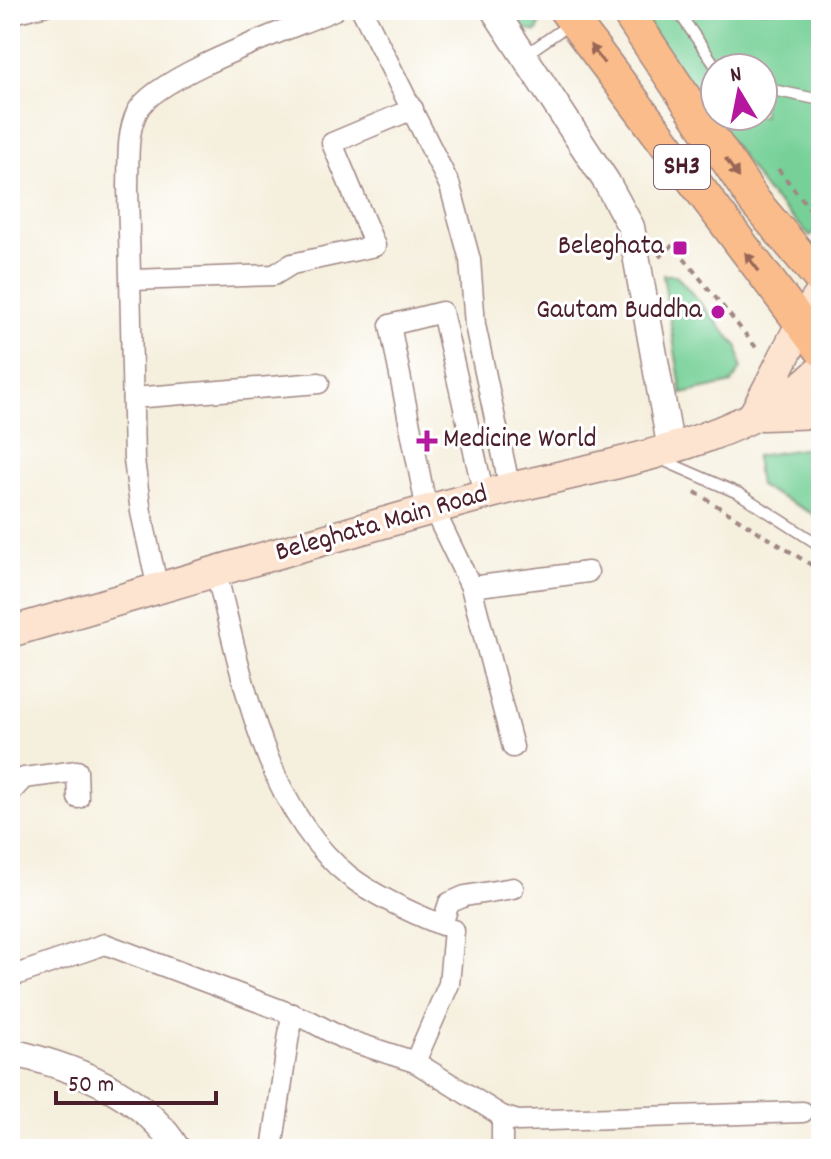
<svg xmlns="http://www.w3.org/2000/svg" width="831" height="1159" viewBox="0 0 831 1159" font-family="Dekko,sans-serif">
  <rect width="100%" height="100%" fill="#fff"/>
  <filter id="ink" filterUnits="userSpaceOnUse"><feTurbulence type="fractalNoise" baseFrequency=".0125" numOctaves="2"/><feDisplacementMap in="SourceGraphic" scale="16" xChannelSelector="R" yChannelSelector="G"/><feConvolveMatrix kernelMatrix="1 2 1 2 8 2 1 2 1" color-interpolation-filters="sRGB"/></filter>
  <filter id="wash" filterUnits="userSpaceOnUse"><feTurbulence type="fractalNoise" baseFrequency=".006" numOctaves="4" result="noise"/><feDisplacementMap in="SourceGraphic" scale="32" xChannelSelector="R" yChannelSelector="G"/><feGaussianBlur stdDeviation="1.8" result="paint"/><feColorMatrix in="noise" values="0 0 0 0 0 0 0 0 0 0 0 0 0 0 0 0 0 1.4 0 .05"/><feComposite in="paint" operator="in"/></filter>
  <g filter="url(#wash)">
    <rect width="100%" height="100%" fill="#f5efdd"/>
    <g fill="#76d097" stroke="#607861" stroke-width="2" fill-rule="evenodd">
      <path d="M510 10H539L542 15 537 32 522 29Z"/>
      <path d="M638 10H821V227L810 236 766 191ZM715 68H763V116H715Z"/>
      <path d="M663 275H676L738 347 741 368 732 383 682 394Z"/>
      <path d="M814 447 821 461V518L759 486 755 456Z"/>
    </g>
  </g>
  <g filter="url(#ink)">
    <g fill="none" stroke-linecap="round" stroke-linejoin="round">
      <g stroke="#a08784" stroke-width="13">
        <g id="service">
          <path d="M677 10 717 68"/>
          <path d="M10 19 47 10"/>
          <path d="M525 55 571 23"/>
          <path d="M763 88 821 100"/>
          <path d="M660 459 740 494 821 546"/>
        </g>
      </g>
      <g stroke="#a08784" stroke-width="23">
        <g id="minor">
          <path d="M362 10 450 186 470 260 475 325 510 489"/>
          <path d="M133 280 274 275 292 264 375 246 332 143 413 109"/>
          <path d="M133 398 319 383"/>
          <path d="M434 510 471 587 588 572"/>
          <path d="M427 511 390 325 442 312 484 495"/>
          <path d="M216 572C242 673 263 807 349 876 375 896 412 913 442 925L449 903 465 896 513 888"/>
          <path d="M471 587 513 747"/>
          <path d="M158 589 141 512 134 460 128 186C129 163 126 134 137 112 154 76 293 28 334 10"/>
          <path d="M10 793 24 778 77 771 78 798"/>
          <path d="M10 977 105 944 310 1021 344 1039 415 1062 502 1116 518 1121 803 1112"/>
          <path d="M415 1062 449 984 454 930"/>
          <path d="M272 1149 292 1014"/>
          <path d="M502 1149V1116"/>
        </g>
      </g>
      <g stroke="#a08784" stroke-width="29">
        <g id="tertiary">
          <path d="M494 10 606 181 631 227 671 450"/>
          <path d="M10 1052C72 1066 143 1093 177 1149"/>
        </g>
      </g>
      <g stroke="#a08784" stroke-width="33">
        <g id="secondary">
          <path d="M763 415 821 413"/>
          <path d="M753 416C777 375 794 331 821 293"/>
          <path d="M10 632C168 586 325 538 483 495 590 466 738 450 821 370"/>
        </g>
      </g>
      <g stroke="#a08784" stroke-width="35">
        <g id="primary">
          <path d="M565 10 821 350"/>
          <path d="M626 10 755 202 821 280"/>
        </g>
      </g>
      <g stroke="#a08784" stroke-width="4" stroke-dasharray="6 6" stroke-linecap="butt">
        <path d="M778 169 814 214"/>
        <path d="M659 257 673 245 759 351"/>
        <path d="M695 492 821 571"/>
      </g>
      <use href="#service" stroke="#fff" stroke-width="10"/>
      <use href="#minor" stroke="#fff" stroke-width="20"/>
      <use href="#tertiary" stroke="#fff" stroke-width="26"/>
      <use href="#secondary" stroke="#fde4d0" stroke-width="30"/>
      <use href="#primary" stroke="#f9bc8a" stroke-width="32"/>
    </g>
    <defs><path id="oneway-solid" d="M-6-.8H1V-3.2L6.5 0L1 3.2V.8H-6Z" transform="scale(2)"/></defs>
    <g fill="#996656">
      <use href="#oneway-solid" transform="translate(597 54) rotate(-127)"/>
      <use href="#oneway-solid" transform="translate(732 168) rotate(56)"/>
      <use href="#oneway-solid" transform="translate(752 262) rotate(-127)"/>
    </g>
  </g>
  <g fill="#b5179e" stroke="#fff" stroke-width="3">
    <rect x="672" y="240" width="16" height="16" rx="4"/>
    <circle cx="718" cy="312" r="8"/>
    <path d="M423 429h8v8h8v8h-8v8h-8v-8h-8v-8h8z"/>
  </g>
  <g text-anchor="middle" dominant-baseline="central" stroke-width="6" stroke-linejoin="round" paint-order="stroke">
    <rect fill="#fff" stroke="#80626b" stroke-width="2" x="654" y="145" width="56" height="44" rx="6"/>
    <g font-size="26" font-weight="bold" fill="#4a1f2b">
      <text x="682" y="167">SH3</text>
    </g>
    <g font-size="28" fill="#4a1f2b" stroke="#fff" text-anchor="end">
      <text x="664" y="248">Beleghata</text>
      <text x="702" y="312">Gautam Buddha</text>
      <text x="443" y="441" text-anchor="start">Medicine World</text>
    </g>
    <g font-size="28" fill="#4a1f2b" stroke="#fff">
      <text transform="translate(382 525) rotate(-16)">Beleghata Main Road</text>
    </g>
  </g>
  <rect width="831" height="1159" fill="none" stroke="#fff" stroke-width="40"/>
  <g transform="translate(739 92) rotate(350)"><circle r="38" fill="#ffffff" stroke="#b7a5aa" stroke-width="2"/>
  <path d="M0-6L14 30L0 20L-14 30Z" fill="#b5179e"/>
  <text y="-12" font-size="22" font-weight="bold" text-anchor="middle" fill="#4a1f2b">N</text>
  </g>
  <path d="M56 1091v12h160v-12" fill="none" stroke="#4a1f2b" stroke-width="4"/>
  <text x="68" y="1091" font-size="24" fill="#4a1f2b" stroke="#ffffff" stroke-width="6" paint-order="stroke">50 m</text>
</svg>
